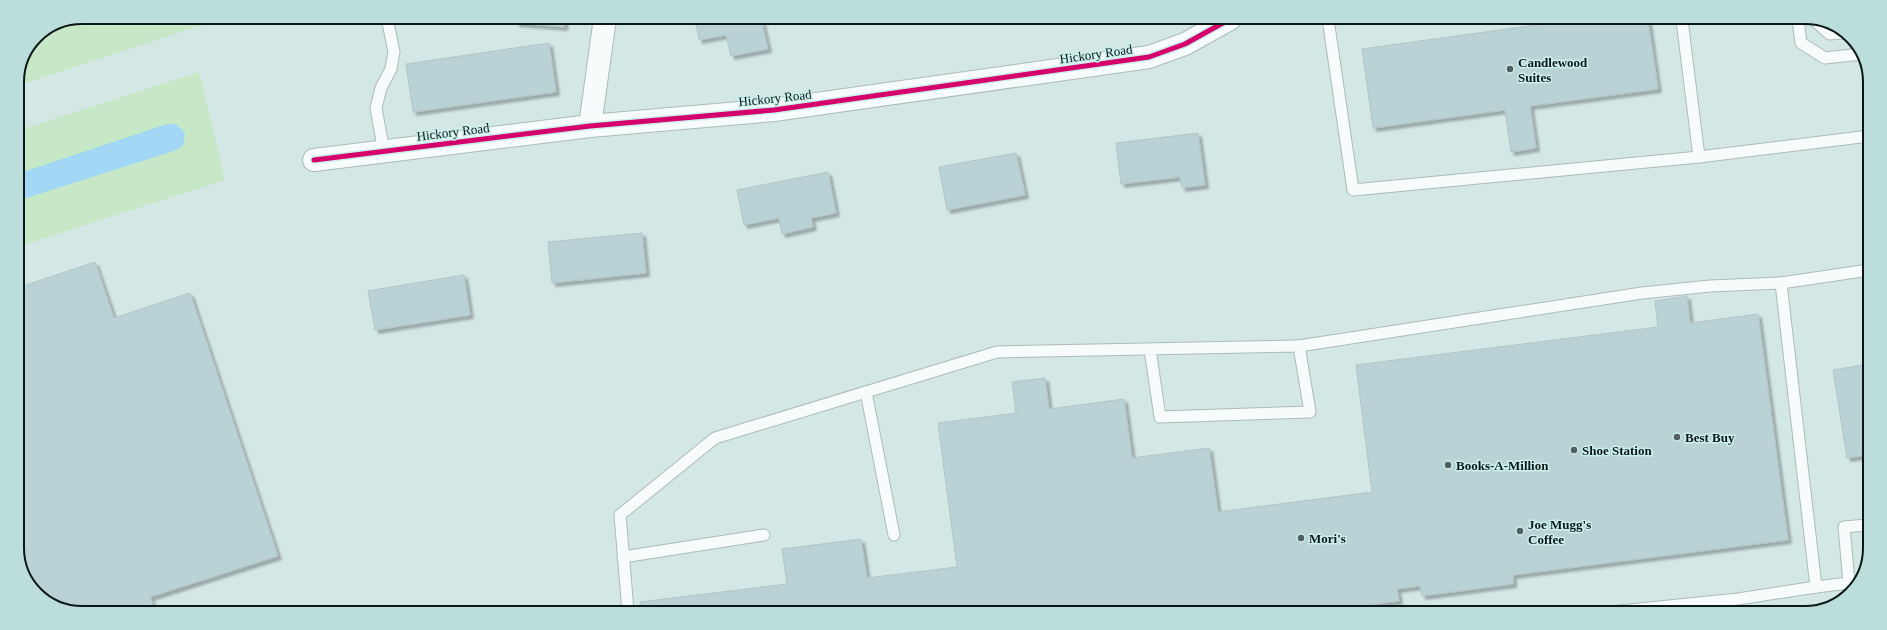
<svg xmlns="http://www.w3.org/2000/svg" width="1887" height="630" viewBox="0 0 1887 630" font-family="'Times New Roman',serif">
  <defs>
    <filter id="shadow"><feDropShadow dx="3.5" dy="3.5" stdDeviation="1" flood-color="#0004"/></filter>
  </defs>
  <rect width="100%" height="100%" fill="#d3e7e5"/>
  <g fill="#c6e8c7">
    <path d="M82 17H226L17 86V78L36 36Z"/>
    <path d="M199 72 225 180 17 247V131Z"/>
  </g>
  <path fill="#a3d7f6" d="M167 124H176L185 133 183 145 177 150 17 201V174Z"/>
  <g fill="#b8d2d6" stroke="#b4c4c5" filter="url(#shadow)">
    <path d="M516 18H565L564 27 516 23Z"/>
    <path d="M695 18H761L768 49 731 56 726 35 699 40Z"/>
    <path d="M1572 20H1648L1658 89 1530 106 1536 148 1511 152 1505 110 1373 128 1362 49Z"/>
    <path d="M549 43 556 92 413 112 406 64Z"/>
    <path d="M1198 133 1205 185 1182 188 1180 177 1121 184 1116 143Z"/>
    <path d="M1016 153 1025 195 947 210 939 167Z"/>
    <path d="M828 172 836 213 811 218 813 227 782 234 779 218 744 225 737 190Z"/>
    <path d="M642 233 646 273 552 283 548 242Z"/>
    <path d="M95 262 114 318 190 293 278 556 150 597 155 610H61L31 588 17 552V288Z"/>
    <path d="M464 275 470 315 375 330 368 291Z"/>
    <path d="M1687 296 1690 323 1758 314 1788 540 1513 575V584L1422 596 1420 586 1397 589 1399 601 1313 612 641 611 640 602 787 584 782 549 861 539 867 578 957 567 938 423 1016 413 1012 382 1045 378 1049 409 1124 399 1132 458 1209 448 1218 512 1372 492 1356 365 1658 327 1655 301Z"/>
    <path d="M1868 364 1867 455 1847 458 1833 370Z"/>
  </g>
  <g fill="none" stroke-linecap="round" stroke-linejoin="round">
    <g stroke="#abbbba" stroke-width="13">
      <g id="service">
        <path d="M1328 19 1353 190 1699 157 1869 136"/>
        <path d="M1682 20 1699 157"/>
        <path d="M1798 20 1801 43 1825 58 1861 54"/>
        <path d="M1814 20 1830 34 1843 33"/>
        <path d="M384 152 376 108 381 88 391 69 394 52 387 18"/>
        <path d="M1299 346 1642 293 1710 286 1781 283 1869 270"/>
        <path d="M866 392 894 535"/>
        <path d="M623 557 764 535"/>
        <path d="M1849 583 1844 527 1867 525"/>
        <path d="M1816 587 1857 582"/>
        <path d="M628 611 620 515 715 438 997 352 1299 346 1310 412 1160 417 1150 349"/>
        <path d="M1600 613 1738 599 1816 587 1781 283"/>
      </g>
    </g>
    <g stroke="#abbbba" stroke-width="24">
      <g id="minor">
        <path d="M590 126 605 18"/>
        <path d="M314 160 590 126 774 110 1149 57 1185 44 1230 19"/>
      </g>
    </g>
    <use href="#service" stroke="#f8fbfb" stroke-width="11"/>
    <use href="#minor" stroke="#f8fbfb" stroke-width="22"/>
    <g stroke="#cbefeb" stroke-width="8">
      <path id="cycleway" d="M314 160 590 126 774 110 1149 57 1185 44 1230 19"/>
    </g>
    <use href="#cycleway" stroke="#d6006c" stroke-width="5"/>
  </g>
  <g fill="#51605f" stroke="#cbefeb" stroke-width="1.5">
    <circle cx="1510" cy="69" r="4"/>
    <circle cx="1677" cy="437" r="4"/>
    <circle cx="1574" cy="450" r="4"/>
    <circle cx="1448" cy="465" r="4"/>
    <circle cx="1520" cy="531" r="4"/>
    <circle cx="1301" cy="538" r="4"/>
  </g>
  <g text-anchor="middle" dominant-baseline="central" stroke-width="3" stroke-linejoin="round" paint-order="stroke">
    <g font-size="13" fill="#0b1817" stroke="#cbefeb">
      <text transform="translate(1096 54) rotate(-8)">Hickory Road</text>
      <text transform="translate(775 98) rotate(-6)">Hickory Road</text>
      <text transform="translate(453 132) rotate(-7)">Hickory Road</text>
    </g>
    <g font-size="13" font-weight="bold" fill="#0b1817" stroke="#cbefeb" text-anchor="start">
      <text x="1518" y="62">Candlewood<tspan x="1518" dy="15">Suites</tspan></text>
      <text x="1685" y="437">Best Buy</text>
      <text x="1582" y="450">Shoe Station</text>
      <text x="1456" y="465">Books-A-Million</text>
      <text x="1528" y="524">Joe Mugg's<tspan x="1528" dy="15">Coffee</tspan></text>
      <text x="1309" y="538">Mori's</text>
    </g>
  </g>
  <path d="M0 0H1887V630H0ZM82 24H1805A58 58 0 0 1 1863 82V548A58 58 0 0 1 1805 606H82A58 58 0 0 1 24 548V82A58 58 0 0 1 82 24Z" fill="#bcdeda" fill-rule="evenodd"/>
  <path fill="none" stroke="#0b1817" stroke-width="2" d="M82 24H1805A58 58 0 0 1 1863 82V548A58 58 0 0 1 1805 606H82A58 58 0 0 1 24 548V82A58 58 0 0 1 82 24Z"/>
</svg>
